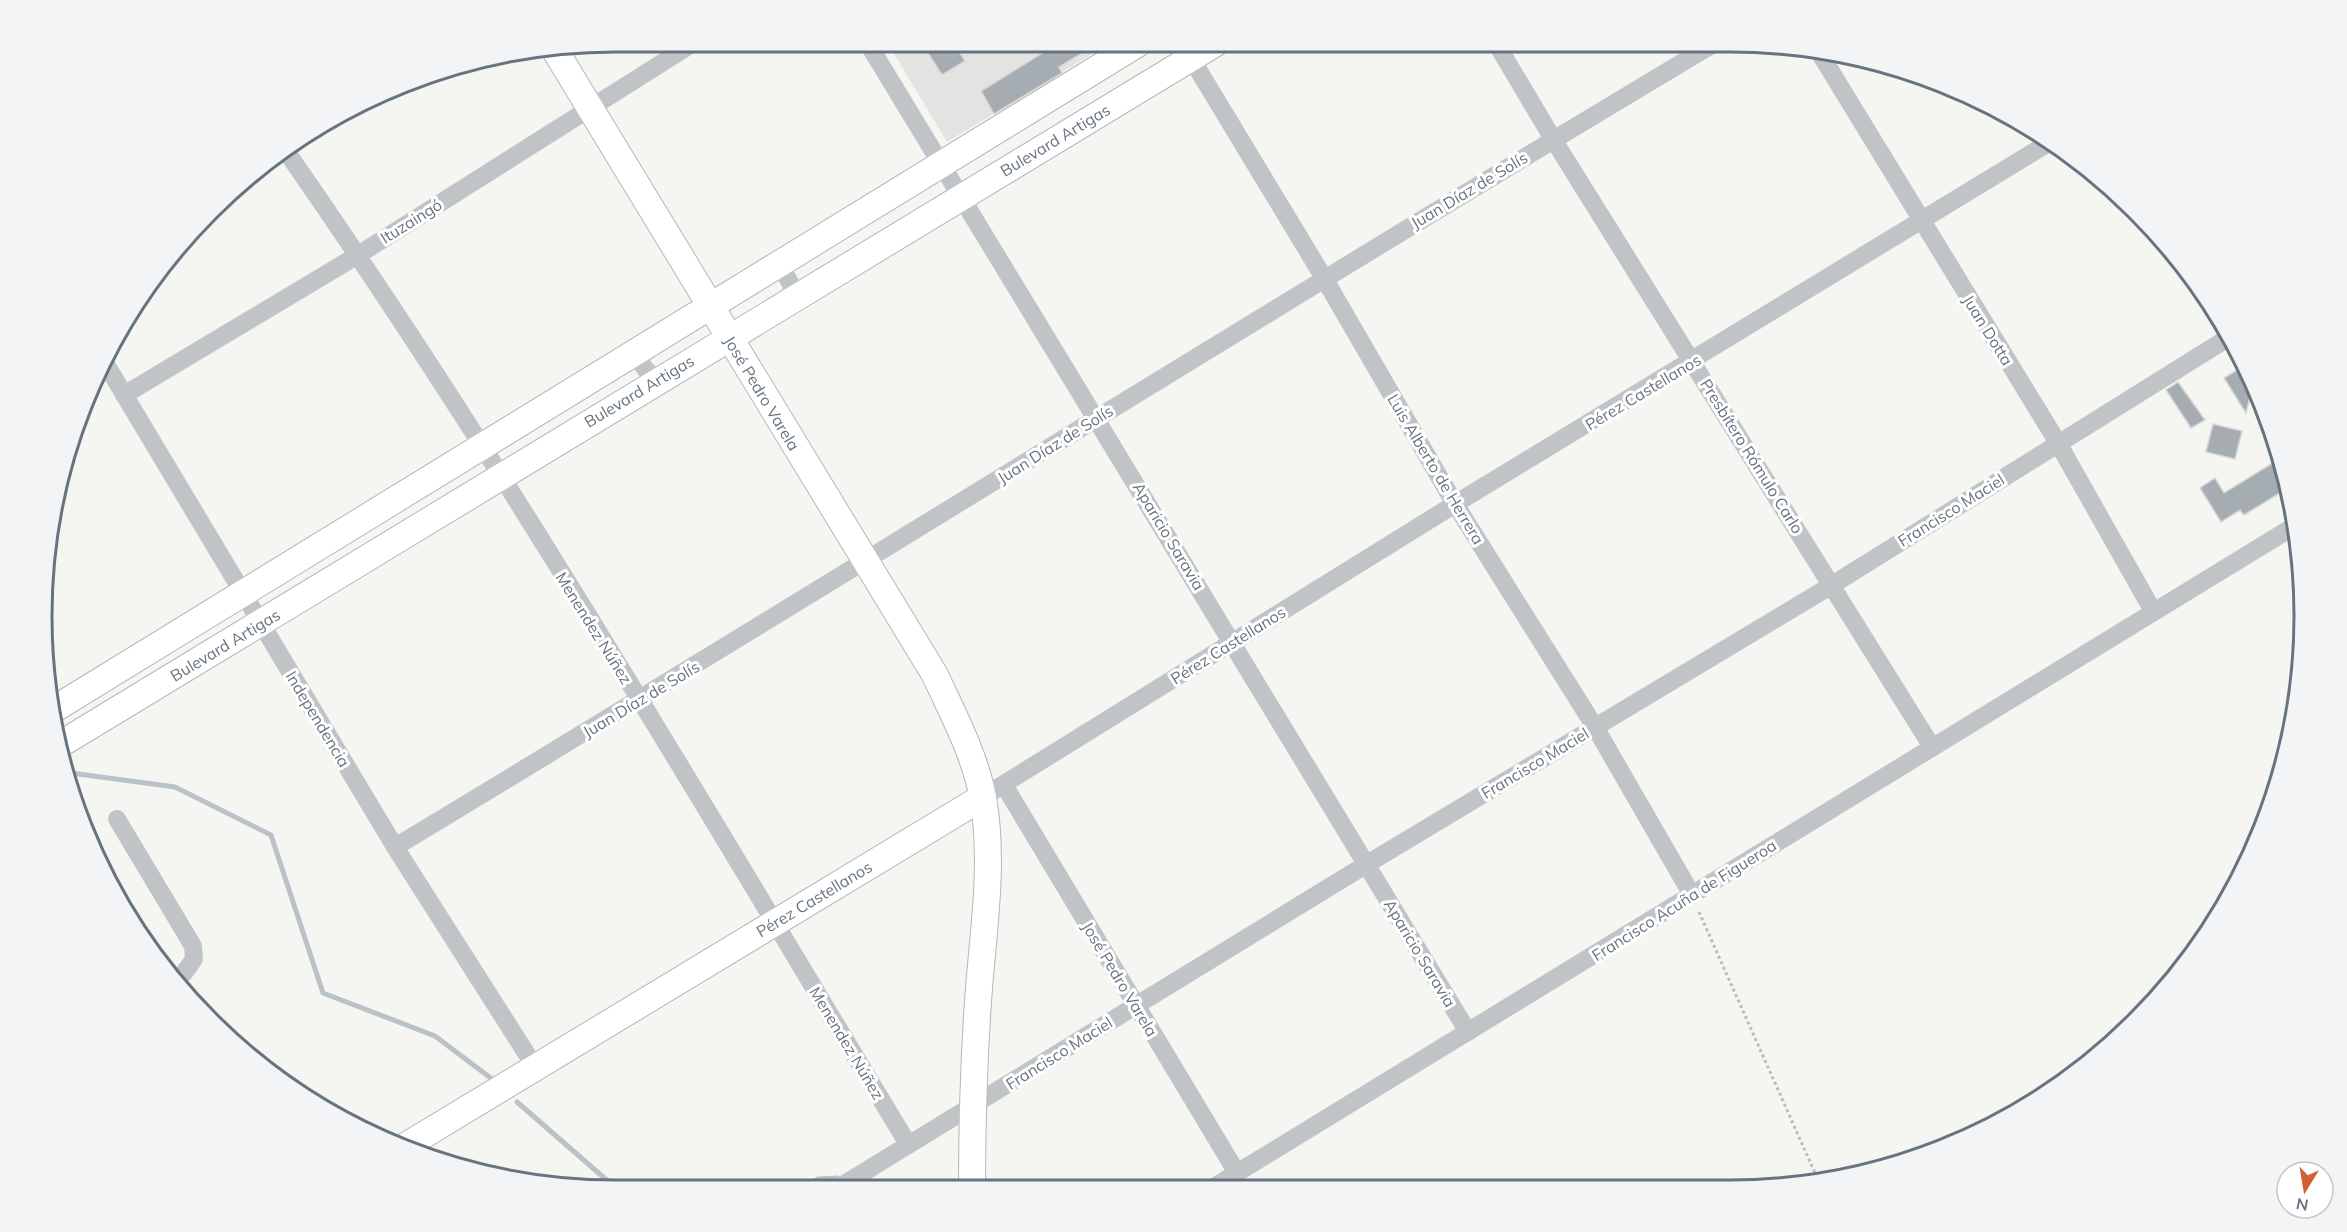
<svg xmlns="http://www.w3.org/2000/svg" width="2347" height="1232" viewBox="0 0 2347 1232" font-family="Mulish,sans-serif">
  <rect width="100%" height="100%" fill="#f5f5f2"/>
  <path fill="#e3e4e2" d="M887 42 1110 43 947 142Z"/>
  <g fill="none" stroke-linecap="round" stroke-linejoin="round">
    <g stroke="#b9c2c7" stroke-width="5">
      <path d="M71 773 175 787 271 835 323 993 435 1036 492 1079"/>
      <path d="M517 1102 617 1189"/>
      <path d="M804 1188 818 1179 837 1178"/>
    </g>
  </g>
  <g fill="#a6adb2" stroke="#d6d6d4" stroke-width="1.5">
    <path d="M921 42H953L965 61 942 75Z"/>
    <path d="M1060 42 1099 43 1059 67 1062 73 994 114 981 91Z"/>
    <path d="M2245 365 2253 384 2246 413 2224 378Z"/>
    <path d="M2178 382 2205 420 2191 428 2166 390Z"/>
    <path d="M2213 424 2242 431 2235 459 2206 452Z"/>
    <path d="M2281 458 2288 488 2244 515 2240 510 2221 522 2200 488 2215 478 2224 493Z"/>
  </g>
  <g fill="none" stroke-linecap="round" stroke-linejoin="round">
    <g stroke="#b3b7bb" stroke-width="28">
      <g id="secondary">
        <path d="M556 52 935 675C953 714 975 755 983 798 994 860 984 926 979 988 974 1054 972 1121 972 1188"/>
        <path d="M56 708 1139 43"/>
        <path d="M64 742 1216 43"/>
        <path d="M404 1147 983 797"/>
      </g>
    </g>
    <path stroke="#babcbe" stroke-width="3" stroke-dasharray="3 3" stroke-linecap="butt" d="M1699 912 1819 1182"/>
    <g stroke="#c1c4c7" stroke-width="18">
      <path d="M867 42 1468 1032"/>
      <path d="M1496 43 1553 139 1932 747"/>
      <path d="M1819 52 2058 443 2153 611"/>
      <path d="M1191 58 1324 278 1455 504 1595 727 1692 895"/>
      <path d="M286 151C509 471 706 810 908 1144"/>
      <path d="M772 269 784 272 792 286 790 301"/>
      <path d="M641 347C639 364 643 371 659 378"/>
      <path d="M107 366 395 847 535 1067"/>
      <path d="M124 395 358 255 695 42"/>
      <path d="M1004 785 1237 1173"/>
      <path d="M983 797 1455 504 2050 142"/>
      <path d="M117 819 193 946 194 959 184 973 175 979"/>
      <path d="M395 847C837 581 1272 307 1715 43"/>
      <path d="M1214 1187 2296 525"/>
      <path d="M838 1188 1367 864 1832 585 2231 336"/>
    </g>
    <use href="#secondary" stroke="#fff" stroke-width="26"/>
  </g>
  <g text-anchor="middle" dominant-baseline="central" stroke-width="6" stroke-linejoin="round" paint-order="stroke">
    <g font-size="16" fill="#677480" stroke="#fff">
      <text transform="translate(1055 140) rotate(-31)">Bulevard Artigas</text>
      <text transform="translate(1469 190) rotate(-31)">Juan Díaz de Solís</text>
      <text transform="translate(411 221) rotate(-32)">Ituzaingó</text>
      <text transform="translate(1988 330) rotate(58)">Juan Dotta</text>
      <text transform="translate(639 391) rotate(-31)">Bulevard Artigas</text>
      <text transform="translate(1643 392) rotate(-31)">Pérez Castellanos</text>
      <text transform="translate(762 393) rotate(59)">José Pedro Varela</text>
      <text transform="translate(1055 444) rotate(-32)">Juan Díaz de Solís</text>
      <text transform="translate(1752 456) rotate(58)">Presbítero Rómulo Carlo</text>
      <text transform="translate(1436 469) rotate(59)">Luis Alberto de Herrera</text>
      <text transform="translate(1951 510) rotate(-32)">Francisco Maciel</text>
      <text transform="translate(1169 536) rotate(59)">Aparicio Saravia</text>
      <text transform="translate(594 628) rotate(58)">Menendez Núñez</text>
      <text transform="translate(225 645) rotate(-31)">Bulevard Artigas</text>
      <text transform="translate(1228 645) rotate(-32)">Pérez Castellanos</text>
      <text transform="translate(641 699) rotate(-31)">Juan Díaz de Solís</text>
      <text transform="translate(318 719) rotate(59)">Independencia</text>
      <text transform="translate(1535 763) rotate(-31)">Francisco Maciel</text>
      <text transform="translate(814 899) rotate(-31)">Pérez Castellanos</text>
      <text transform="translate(1684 900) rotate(-32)">Francisco Acuña de Figueroa</text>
      <text transform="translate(1420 953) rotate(59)">Aparicio Saravia</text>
      <text transform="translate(1120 979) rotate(59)">José Pedro Varela</text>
      <text transform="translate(847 1043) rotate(59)">Menendez Núñez</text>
      <text transform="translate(1059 1053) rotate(-32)">Francisco Maciel</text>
    </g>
  </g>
  <path d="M0 0H2347V1232H0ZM616 52H1730A564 564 0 0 1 2294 616V616A564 564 0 0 1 1730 1180H616A564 564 0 0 1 52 616V616A564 564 0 0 1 616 52Z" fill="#f3f4f5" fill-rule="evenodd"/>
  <path fill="none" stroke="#677480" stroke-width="3" d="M616 52H1730A564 564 0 0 1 2294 616V616A564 564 0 0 1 1730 1180H616A564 564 0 0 1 52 616V616A564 564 0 0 1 616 52Z"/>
  <g transform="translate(2305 1190) rotate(191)"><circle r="28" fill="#ffffff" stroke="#c2c7cc" stroke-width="1.5"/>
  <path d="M0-4.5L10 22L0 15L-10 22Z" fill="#d35f34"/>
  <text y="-9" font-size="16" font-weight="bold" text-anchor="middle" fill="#677480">N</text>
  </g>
</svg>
